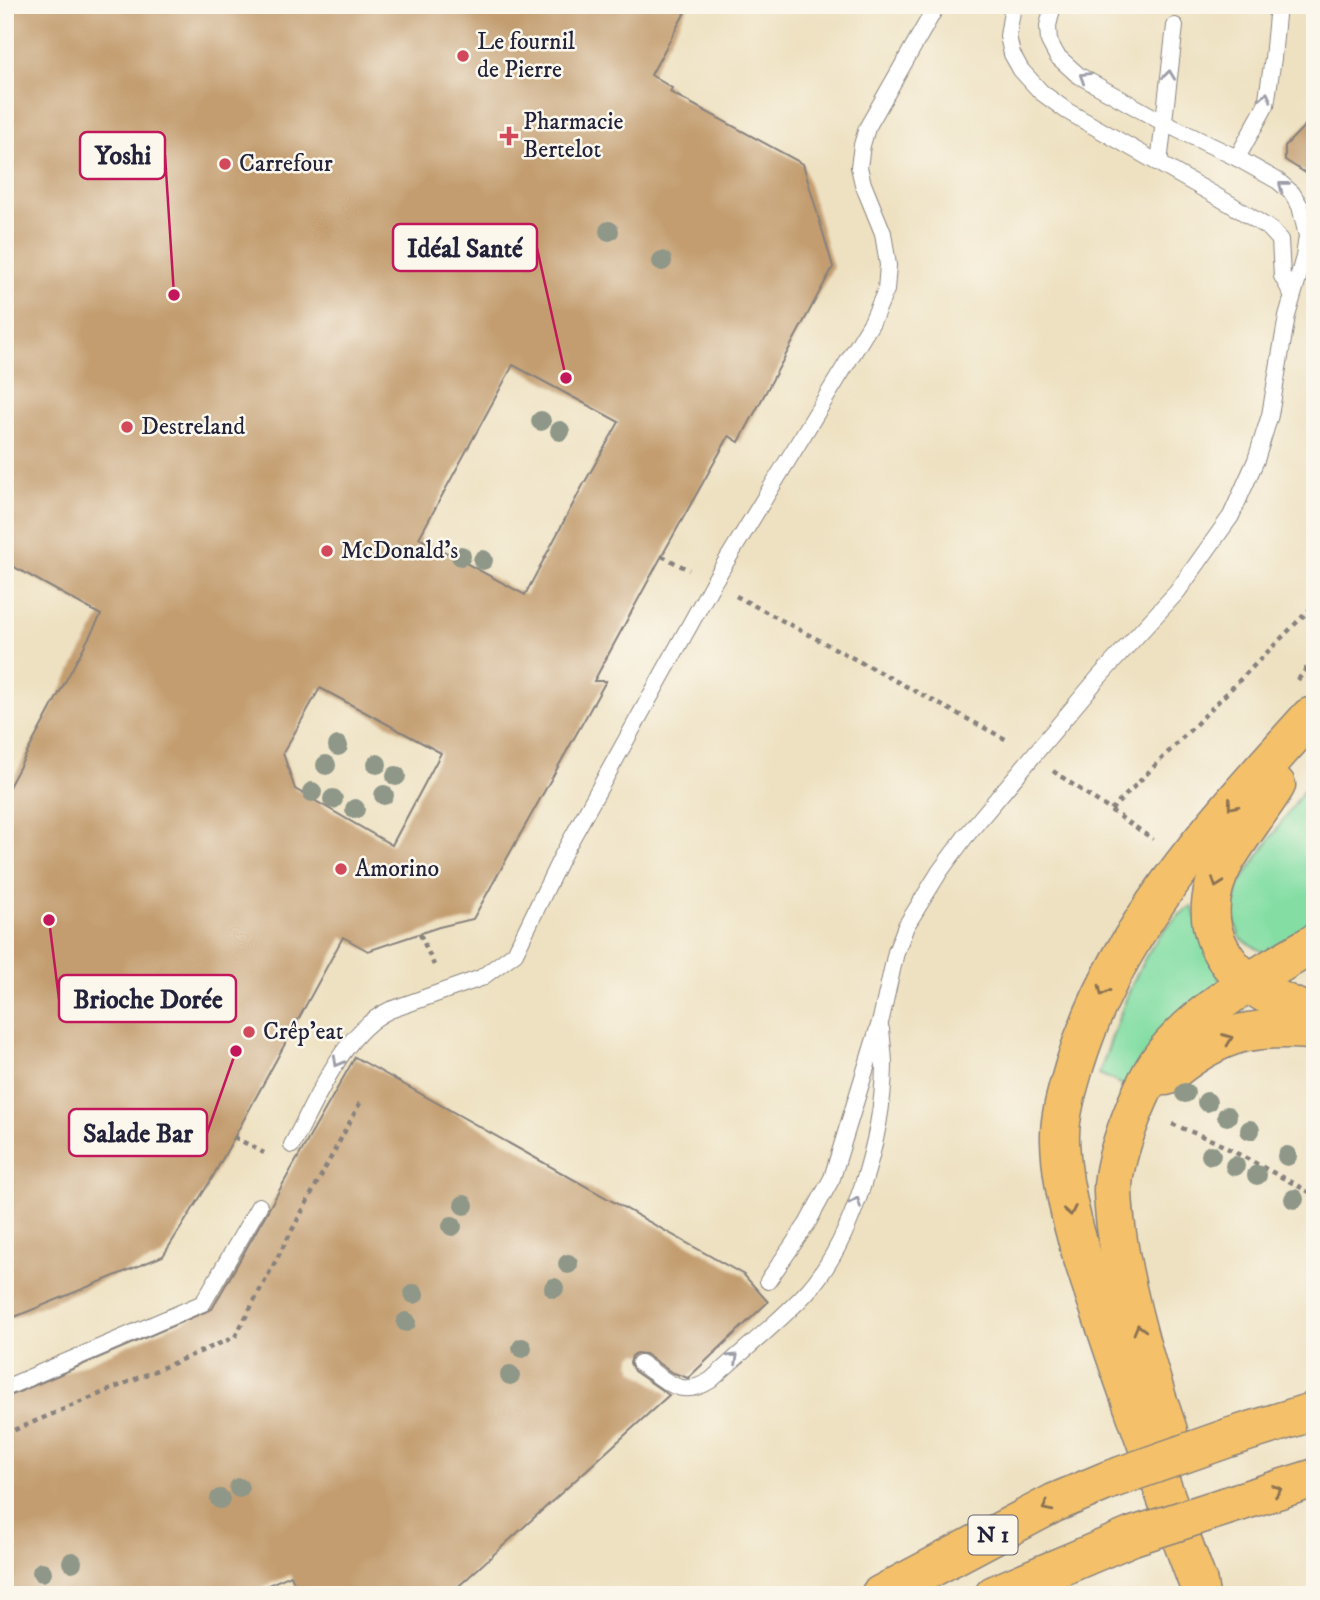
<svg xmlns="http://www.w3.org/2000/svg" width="1320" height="1600" viewBox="0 0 1320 1600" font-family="'IM FELL DW Pica',serif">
  <rect width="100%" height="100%" fill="#fbf7ec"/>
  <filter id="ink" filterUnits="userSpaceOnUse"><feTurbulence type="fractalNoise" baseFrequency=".0143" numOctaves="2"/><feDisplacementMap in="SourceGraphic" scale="14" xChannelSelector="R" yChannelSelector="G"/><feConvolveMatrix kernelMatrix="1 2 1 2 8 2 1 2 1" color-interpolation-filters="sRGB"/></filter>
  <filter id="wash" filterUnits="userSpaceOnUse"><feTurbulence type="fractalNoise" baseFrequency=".00686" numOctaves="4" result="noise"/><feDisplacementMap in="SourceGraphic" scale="28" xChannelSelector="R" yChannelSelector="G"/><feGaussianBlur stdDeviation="1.57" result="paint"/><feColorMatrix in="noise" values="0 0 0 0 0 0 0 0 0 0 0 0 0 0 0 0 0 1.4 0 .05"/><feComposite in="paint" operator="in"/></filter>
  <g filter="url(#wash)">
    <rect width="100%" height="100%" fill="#eee1c1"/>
    <g fill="#84dea4" stroke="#538070" stroke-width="2">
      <path d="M1315 774V928L1268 955 1240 938 1232 914 1239 884Z"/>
      <path d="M1192 906 1222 987 1125 1086 1099 1074C1120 1018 1139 938 1192 906Z"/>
    </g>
    <g id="blocks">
      <g fill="#c39d70" fill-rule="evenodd">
        <path d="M5 5H689L651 75 672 88 670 92 803 164 833 267 739 442 729 436 659 561 594 681H606L473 919 439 927 368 951 343 937 211 1180 163 1256 5 1321V794L101 615 5 562ZM513 365 619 422 582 487 525 595 419 538ZM320 688 441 753 392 845 295 789 283 753Z"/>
        <path d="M1315 115V179L1285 160V146Z"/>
        <path d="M355 1057 744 1275 768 1302 688 1378 671 1372 645 1354 636 1353 632 1356 630 1363 634 1371 669 1395 449 1595H299L291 1575 245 1595H5V1398L212 1309Z"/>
      </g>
    </g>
  </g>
  <g filter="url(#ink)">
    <use href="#blocks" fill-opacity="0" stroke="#88827e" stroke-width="2"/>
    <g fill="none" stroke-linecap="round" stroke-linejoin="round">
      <g stroke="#88827e" stroke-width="18">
        <g id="service">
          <path d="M1013 5 1008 36 1012 54 1021 70 1041 92 1067 111 1232 205 1270 229 1280 240 1282 276 1292 294"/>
          <path d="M1237 158 1266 105 1273 58 1278 5"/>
          <path d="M1159 163 1175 26"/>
          <path d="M292 1145C316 1101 343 1031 390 1010L481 978 515 953 562 856 713 583 872 322 886 290 888 265 883 233 863 184 859 167 862 145 867 128 937 5"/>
          <path d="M768 1281 807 1224 832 1178 881 1019 896 952 906 926 940 871 965 837 1099 677 1177 592 1231 516 1256 460 1270 415 1287 316 1304 257 1307 236 1300 206 1292 193 1278 181 1237 158 1164 123 1078 75 1057 56 1049 41 1048 26 1053 5"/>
          <path d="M640 1363C666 1380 680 1400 711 1380 742 1351 776 1325 805 1294 853 1243 883 1135 884 1066 884 1054 882 1041 881 1029"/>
          <path d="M5 1388 203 1303 259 1206"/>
        </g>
      </g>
      <g stroke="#88827e" stroke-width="41">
        <g id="trunk">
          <path d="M1276 785C1260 811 1240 835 1225 861 1200 906 1208 949 1248 982 1267 997 1293 1006 1315 1016"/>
          <path d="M1166 1076C1185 1060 1208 1044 1232 1036 1251 1029 1295 1027 1315 1031"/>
          <path d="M1168 1431C1144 1362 1116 1264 1113 1192 1112 1157 1143 1080 1165 1053 1205 1005 1261 974 1315 943"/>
          <path d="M1231 1437 1315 1411"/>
          <path d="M1239 1502 1315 1478"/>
          <path d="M880 1595 1054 1503 1109 1480"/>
          <path d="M994 1595 1133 1536"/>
          <path d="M1200 1595 1198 1583C1166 1498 1134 1412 1105 1325 1085 1266 1062 1204 1060 1141 1059 1116 1068 1088 1075 1064 1117 927 1216 821 1310 717"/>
        </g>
      </g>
      <g stroke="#88827e" stroke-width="4.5" stroke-dasharray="5 5" stroke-linecap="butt">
        <path d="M753 5 763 11"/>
        <path d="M662 556 689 570"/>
        <path d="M736 596 1009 741"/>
        <path d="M1298 680 1315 656"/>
        <path d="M1053 771 1153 839"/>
        <path d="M1111 810 1315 604"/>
        <path d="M420 934 434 965"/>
        <path d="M1172 1124 1214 1141 1315 1195"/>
        <path d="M234 1137 264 1153"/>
        <path d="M5 1434 235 1337 361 1101"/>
        <path d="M1299 1595 1315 1590"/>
      </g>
      <use href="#service" stroke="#fff" stroke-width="16"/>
      <use href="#trunk" stroke="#f4c16a" stroke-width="38"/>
      <g stroke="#88827e" stroke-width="41" stroke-linecap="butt">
        <g id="trunk-bridge">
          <path d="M1109 1480 1231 1437"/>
          <path d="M1133 1536 1239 1502"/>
        </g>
      </g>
      <use href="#trunk-bridge" stroke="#f4c16a" stroke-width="38"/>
    </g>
    <g fill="#8e9788">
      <circle cx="609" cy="231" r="10"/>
      <circle cx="662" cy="261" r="10"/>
      <circle cx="541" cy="421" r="10"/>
      <circle cx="560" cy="431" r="10"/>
      <circle cx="461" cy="556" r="10"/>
      <circle cx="483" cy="560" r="10"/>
      <circle cx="338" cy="746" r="10"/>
      <circle cx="377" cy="764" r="10"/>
      <circle cx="326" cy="765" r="10"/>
      <circle cx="396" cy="776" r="10"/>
      <circle cx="312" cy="792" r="10"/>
      <circle cx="384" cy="795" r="10"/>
      <circle cx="333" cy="799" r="10"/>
      <circle cx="355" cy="809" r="10"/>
      <circle cx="1185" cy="1093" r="10"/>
      <circle cx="1207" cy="1102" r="10"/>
      <circle cx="1227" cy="1116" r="10"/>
      <circle cx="1250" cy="1130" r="10"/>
      <circle cx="1211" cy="1155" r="10"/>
      <circle cx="1287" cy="1156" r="10"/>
      <circle cx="1235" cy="1166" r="10"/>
      <circle cx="1257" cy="1175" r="10"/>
      <circle cx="1294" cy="1199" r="10"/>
      <circle cx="464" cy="1205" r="10"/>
      <circle cx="452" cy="1226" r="10"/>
      <circle cx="568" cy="1264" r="10"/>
      <circle cx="554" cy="1288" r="10"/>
      <circle cx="414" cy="1294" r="10"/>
      <circle cx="406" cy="1322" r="10"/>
      <circle cx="522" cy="1348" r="10"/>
      <circle cx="510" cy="1375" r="10"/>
      <circle cx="239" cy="1488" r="10"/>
      <circle cx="220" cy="1499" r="10"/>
      <circle cx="72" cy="1562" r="10"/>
      <circle cx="42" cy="1572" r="10"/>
    </g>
    <defs><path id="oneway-chevron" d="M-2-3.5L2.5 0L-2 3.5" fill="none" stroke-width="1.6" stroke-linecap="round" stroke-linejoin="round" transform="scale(1.75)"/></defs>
    <g stroke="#9c9ca7">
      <use href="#oneway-chevron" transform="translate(1169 75) rotate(-83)"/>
      <use href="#oneway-chevron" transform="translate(1084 77) rotate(-148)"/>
      <use href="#oneway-chevron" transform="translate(1266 97) rotate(-77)"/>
      <use href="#oneway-chevron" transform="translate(1283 186) rotate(-142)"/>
      <use href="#oneway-chevron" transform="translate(338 1062) rotate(119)"/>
      <use href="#oneway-chevron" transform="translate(856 1202) rotate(-69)"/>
      <use href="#oneway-chevron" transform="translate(734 1358) rotate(-43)"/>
    </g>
    <g stroke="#8b7252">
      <use href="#oneway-chevron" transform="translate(1232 805) rotate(130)"/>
      <use href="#oneway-chevron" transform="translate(1217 883) rotate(110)"/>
      <use href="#oneway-chevron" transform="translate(1103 991) rotate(116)"/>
      <use href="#oneway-chevron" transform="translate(1228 1039) rotate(-21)"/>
      <use href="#oneway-chevron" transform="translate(1070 1211) rotate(79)"/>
      <use href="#oneway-chevron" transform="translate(1139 1329) rotate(-105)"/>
      <use href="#oneway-chevron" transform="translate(1277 1490) rotate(-18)"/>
      <use href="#oneway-chevron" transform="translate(1047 1507) rotate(153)"/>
    </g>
  </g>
  <g fill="#d1495b" stroke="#fbf7ec" stroke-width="2.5">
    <circle cx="463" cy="56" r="7"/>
    <path d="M505.5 125.5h7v7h7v7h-7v7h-7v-7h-7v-7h7z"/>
    <circle cx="225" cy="164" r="7"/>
    <circle cx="127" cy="427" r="7"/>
    <circle cx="327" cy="551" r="7"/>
    <circle cx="341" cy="869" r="7"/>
    <circle cx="249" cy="1032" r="7"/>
  </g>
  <g text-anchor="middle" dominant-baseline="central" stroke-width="5" stroke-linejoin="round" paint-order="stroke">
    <rect fill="#fbf7ec" stroke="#636270" stroke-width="2" x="968.5" y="1515.5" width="49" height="39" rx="5"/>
    <g font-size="23" font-weight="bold" fill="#22223b">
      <text x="993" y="1535">N 1</text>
    </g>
    <g font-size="24" fill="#22223b" stroke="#fbf7ec" text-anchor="start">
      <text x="477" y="42">Le fournil<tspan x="477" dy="28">de Pierre</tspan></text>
      <text x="523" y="122">Pharmacie<tspan x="523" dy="28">Bertelot</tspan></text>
      <text x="239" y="164">Carrefour</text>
      <text x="141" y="427">Destreland</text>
      <text x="341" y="551">McDonald's</text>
      <text x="355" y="869">Amorino</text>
      <text x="263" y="1032">Crêp'eat</text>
    </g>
  </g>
  <path fill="none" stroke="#c2185b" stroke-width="2.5" d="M174 295L165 155M566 378L537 248M49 920L59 999M236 1051L207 1133"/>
  <g fill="#c2185b" stroke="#fbf7ec" stroke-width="2.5">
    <circle cx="174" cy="295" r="7"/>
    <circle cx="566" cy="378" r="7"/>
    <circle cx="49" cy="920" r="7"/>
    <circle cx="236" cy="1051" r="7"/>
  </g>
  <g fill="#fbf7ec" stroke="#c2185b" stroke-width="2.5">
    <rect x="80" y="132" width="85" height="47" rx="7"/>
    <rect x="393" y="224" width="144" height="47" rx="7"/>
    <rect x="59" y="975" width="177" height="47" rx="7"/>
    <rect x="69" y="1109" width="138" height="47" rx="7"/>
  </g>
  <g font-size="26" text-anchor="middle" font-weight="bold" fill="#22223b">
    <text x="123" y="164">Yoshi</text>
    <text x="465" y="257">Idéal Santé</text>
    <text x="148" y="1008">Brioche Dorée</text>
    <text x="138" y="1142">Salade Bar</text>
  </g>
  <rect width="1320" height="1600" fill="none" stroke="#fbf7ec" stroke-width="28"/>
</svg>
